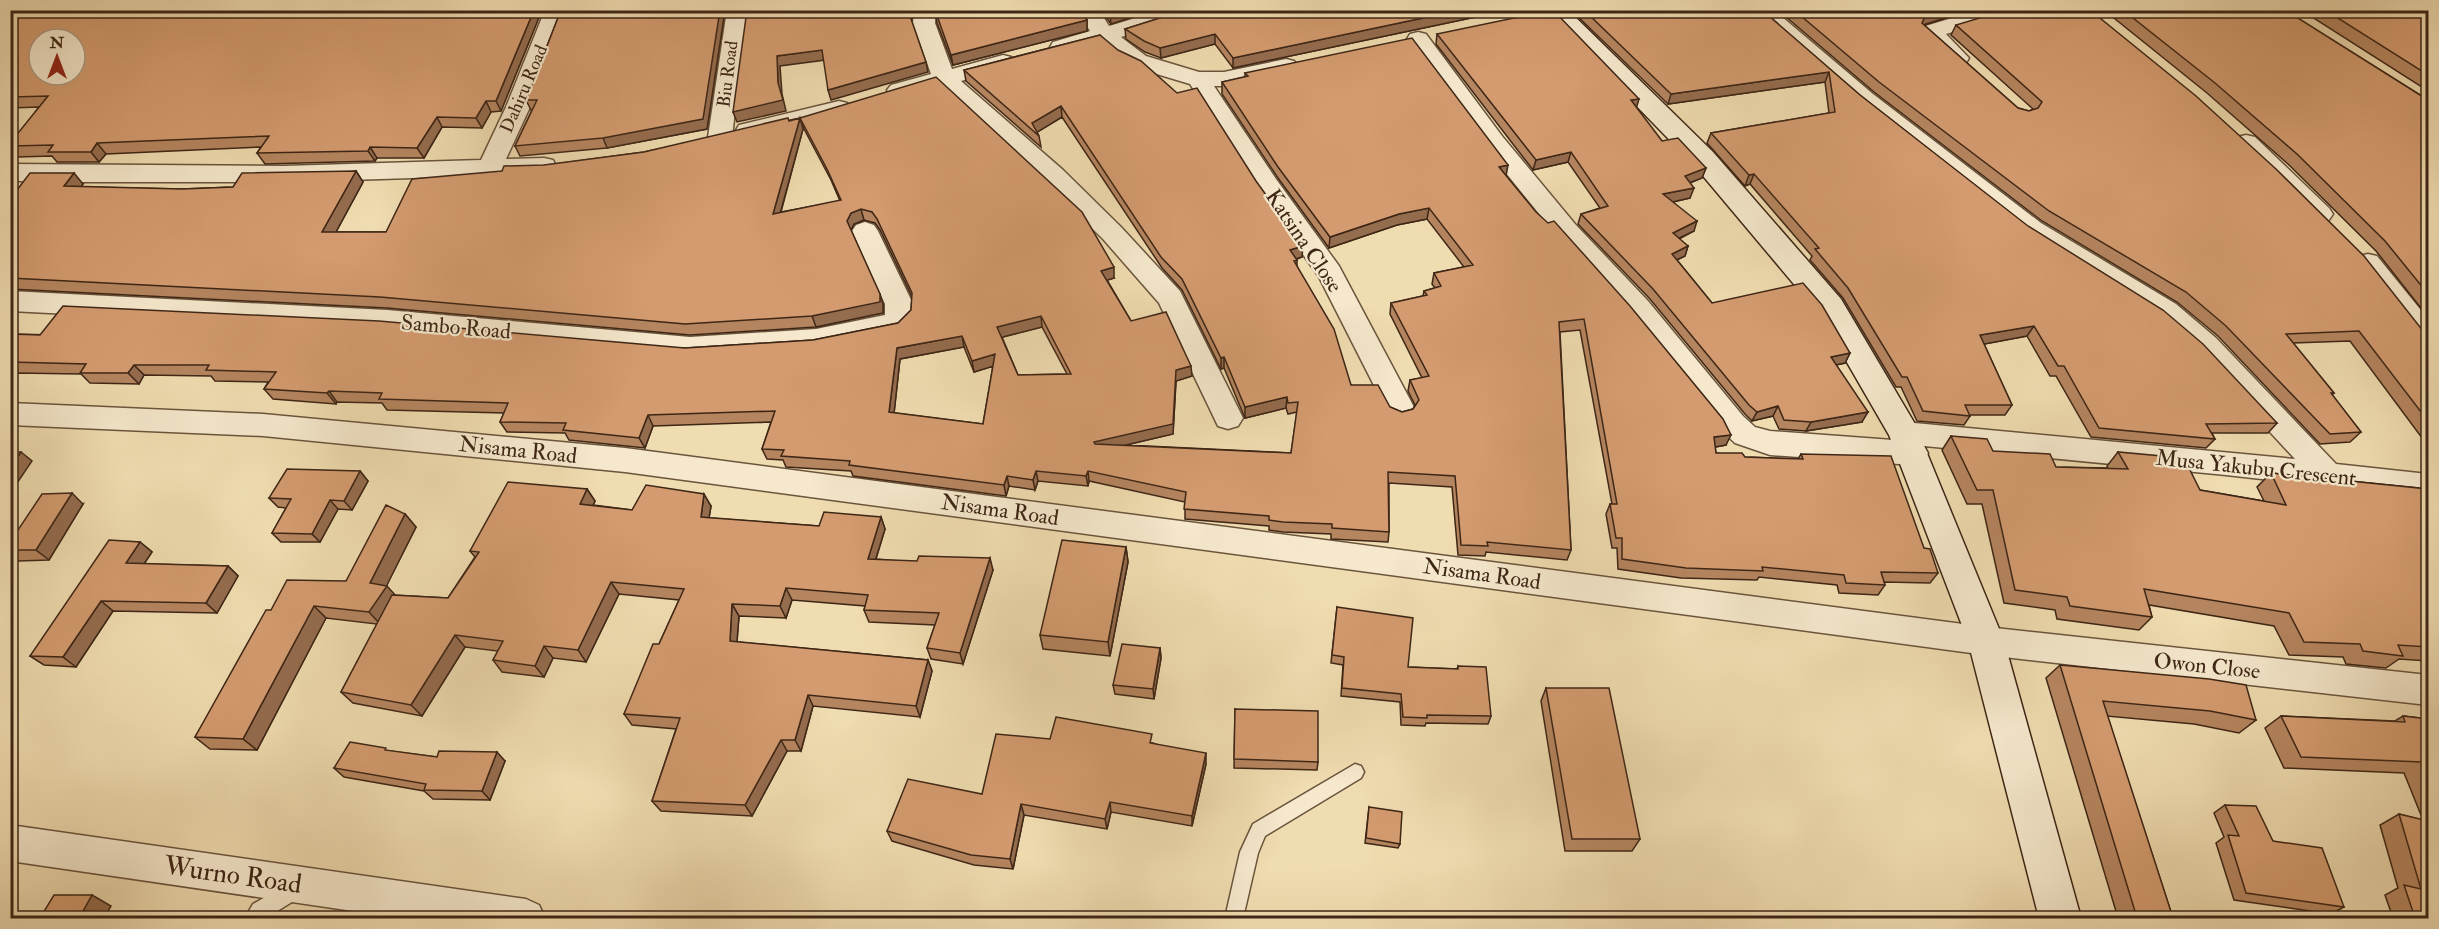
<svg xmlns="http://www.w3.org/2000/svg" width="2439" height="929" viewBox="0 0 2439 929" font-family="'IM FELL Double Pica',serif">
  <rect width="100%" height="100%" fill="#efdcb0"/>
  <filter id="stains"><feTurbulence type="fractalNoise" baseFrequency=".00333" numOctaves="4"/><feColorMatrix values="0 0 0 0 .2 0 0 0 0 .09 0 0 0 0 .02 0 0 0 .5 -.17"/></filter>
  <radialGradient id="worn" r=".72"><stop offset=".6" stop-color="#630" stop-opacity="0"/><stop offset="1" stop-color="#630" stop-opacity=".3"/></radialGradient>
  <g fill="none" stroke-linecap="round" stroke-linejoin="round">
    <g stroke="#6a543c" stroke-width="3">
      <g id="lane">
        <path d="M1355 764 1361 766 1364 772 1361 778 1265 836 1258 853 1243 918H1225L1240 852 1253 824Z"/>
        <path d="M293 881 300 883 302 890 300 897 266 918H245L253 904Z"/>
      </g>
    </g>
    <g stroke="#6a543c" stroke-width="3">
      <g id="street">
        <path d="M545 10H567L530 107 506 159 544 158 553 160 556 166 553 172 544 174 284 182H30L10 180V164L284 166 481 160 506 107Z"/>
        <path d="M727 10H749L745 25 732 137 729 142 720 145 711 142 708 137Z"/>
        <path d="M914 10H936L935 23 952 69 1003 55 1011 57 1014 62 1011 67 961 81 1063 170 1121 227 1180 291 1243 418 1238 426 1228 429 1218 426 1159 303 1103 239 1045 182 939 86 899 97 891 95 887 90 891 85 931 74 913 23Z"/>
        <path d="M1077 10H1099L1109 26 1162 10H1199L1196 15 1121 37 1146 56 1199 72H1224L1286 59 1294 61 1298 66 1294 71 1224 86H1214L1276 179 1339 266 1415 409 1410 417 1400 420 1390 417 1319 277 1258 191 1190 84 1130 66 1100 43 1061 54 1053 52 1050 47 1053 42 1090 31Z"/>
        <path d="M1749 10H1774L1873 94 2041 223 2176 304 2216 338 2336 464 2428 474V498L2226 475 1924 446 1928 453 1924 461 1913 465 1770 455 1735 443 1723 432 1628 315 1557 236 1484 146 1407 39 1410 34 1418 32 1426 34 1502 136 1575 224 1648 301 1743 416 1755 427 1770 431 1893 440 1889 433 1894 425 1904 422 2295 459 2196 352 2156 318 2023 235 1857 104Z"/>
        <path d="M1979 10H2015L2012 15 1946 34 1969 58 1966 63C1948 67 1929 46 1919 32L1922 27Z"/>
        <path d="M839 101 847 103 851 108 847 113 748 138 739 135 736 130 739 125Z"/>
        <path d="M2246 135 2255 137 2329 208 2333 214 2329 220 2320 223 2311 220 2237 149 2234 143 2237 137Z"/>
        <path d="M865 222 874 225 878 231 913 304 912 319 901 332 816 349 690 357 387 330 10 311V291L387 310 690 337 816 329 885 315V304L852 231 856 225Z"/>
        <path d="M2368 254 2377 256 2428 319V348L2418 345 2359 270 2355 263 2359 256Z"/>
        <path d="M10 403 263 414 625 448 1986 627 2428 675V705L1986 655 625 472 263 436 10 425Z"/>
        <path d="M10 825 526 899 539 905 545 918H401L10 861Z"/>
      </g>
    </g>
    <g stroke="#3e2616" stroke-width="3">
      <path id="secondary" d="M1543 10H1568L1713 152 1841 299 1915 424 2004 641 2081 918H2039L1968 641 1889 435 1819 314 1693 164Z"/>
    </g>
    <use href="#lane" fill="#f5e8cc" fill-rule="evenodd"/>
    <use href="#street" fill="#f5e8cc" fill-rule="evenodd"/>
    <use href="#secondary" fill="#f5e8cc" fill-rule="evenodd"/>
  </g>
  <g fill="#b5855f" stroke="#3e2616" stroke-width="1.5" fill-rule="evenodd">
    <path d="M10 10H542L501 111 491 112 482 128 442 127 424 158H377L375 161 265 164 257 153 261 147 106 154 99 162H57L52 156 17 157 10 150V146L39 107 10 108Z"/>
    <path d="M561 10H725L707 129 607 148 520 156 515 146 532 110H531L526 100Z"/>
    <path d="M1101 10H1154L1111 24Z"/>
    <path d="M1185 10H1509L1233 68 1215 44 1161 58 1145 52 1126 39 1125 29Z"/>
    <path d="M1571 10H1762L1860 95 2277 423 2268 433H2212L2215 439 2206 448 2091 437 2056 376H2050L2027 336 1984 344 2012 405 2005 415H1970V416L1964 425 1917 421 1901 387H1896L1843 298 1810 260 1812 256 1750 184 1745 186 1707 143 1711 133 1829 113 1825 82 1668 104Z"/>
    <path d="M1778 10H1970L1924 25 2018 108 2029 111 2033 109 1951 35 1956 25 2428 337V446L2350 341 2293 343 2334 393 2332 395 2361 432 2350 442 2320 444 2218 336 2177 302 2042 221 1874 92Z"/>
    <path d="M2104 10H2285L2428 100V317L2376 251 2288 164 2207 93Z"/>
    <path d="M2301 10H2428V91Z"/>
    <path d="M935 12 1087 20V31L953 65 937 23Z"/>
    <path d="M1437 34 1636 108 1662 141 1706 168 1702 178 1690 183V198L1673 202 1694 231 1679 239 1688 246 1685 256 1677 260 1712 303 1850 353 1845 363 1836 365 1862 422 1806 431 1779 429 1773 416 1752 421 1745 414 1650 299 1578 224 1581 214 1600 208 1568 162 1533 170 1436 44Z"/>
    <path d="M1100 35 1302 257 1297 259V266L1351 385 1390 407 1402 412 1413 409 1415 405 1408 391 1410 380 1422 378 1390 314 1391 303 1423 296 1424 291 1435 288 1432 284 1434 273 1464 267 1427 219 1397 225 1329 248 1278 178 1222 94V82L1245 77V73L1506 176 1726 445 1715 447 1716 453 1745 457 1798 459 1801 454 1924 548 1938 573 1930 583 1884 582 1885 585 1878 595 1839 593 1837 585 1759 577 1757 580 1681 578 1618 569 1617 548H1612L1606 514 1610 504H1612L1580 330 1560 332 1571 550 1567 560 1486 552 1485 556 1458 555 1452 487 1389 483V532L1388 542 1331 539V534L1283 532 1269 530V526L1185 519V502L1089 481 1088 486 1038 481 1035 490 1009 486 1006 496 853 476 851 471 786 467 783 460 767 459 762 449 771 422 653 426 645 448 569 440 565 433 507 432 500 422 504 413 387 410 382 403 337 402 336 404 273 399 264 389 268 382 215 381 211 376 144 375 139 384 90 383 81 374 15 373 10 378V334L685 348 813 340 898 323 911 310 912 297 880 230 875 223 864 220 854 224 851 230 883 304V313L816 327 690 335 387 308 10 289V194L83 184 81 187 182 189 233 187 356 171 363 182 336 232H386L502 171 644 152 800 118 803 129 781 212 840 201 831 180 804 129 800 118 1114 278 1107 280 1131 321 1192 376 1176 381 1173 434 1126 445 1291 453 1297 412 1288 414 1286 408 1245 418 1224 368 1221 369 1182 290 1162 268 1062 117 1037 132 1039 136 1041 147 966 81 964 70ZM1042 327 1067 374 1018 375 1002 337ZM964 347 974 372 993 366 983 424 894 413 900 359Z"/>
    <path d="M1951 436 1993 451 2056 467 2108 468 2107 466 2118 452 2200 490 2264 501 2257 487 2271 473 2428 489V661L2399 659 2386 668 2346 664 2343 657 2289 655 2274 626 2149 605 2152 617 2139 630 2057 619 2055 610 2004 603 1982 504H1967L1942 450Z"/>
    <path d="M360 471 368 481 352 510 338 509 320 542H281L272 533 286 508 278 507 269 498Z"/>
    <path d="M587 489 595 501 593 505 632 510 711 506 709 518 819 526 881 517 885 529 876 559 993 570 963 664 931 659 927 648 935 625 869 622 864 610 865 606 792 600 786 618 739 616 737 642 928 660 932 671 920 717 813 706 801 751H787L752 816 661 811 652 801 676 729 632 725 624 714 659 644 679 600 619 594 586 662 553 658 544 677 502 672 493 660 498 651 465 647 422 716 353 703 341 692 377 624 326 618 257 750 210 749 195 737 271 610 346 581 405 514 416 527 386 586 394 595 448 598 475 557 470 551Z"/>
    <path d="M83 504 49 560 18 561 10 555V542Z"/>
    <path d="M140 542 152 552 144 564 228 566 238 576 217 613 113 611 76 667 44 665 30 656Z"/>
    <path d="M1126 547 1128 562 1110 656 1043 649 1040 635Z"/>
    <path d="M1337 607 1408 667 1457 669 1458 666 1491 716 1488 724 1426 723 1425 726 1401 725 1400 702 1341 696 1343 665 1331 663Z"/>
    <path d="M1160 648 1161 658 1154 699 1115 694 1113 685Z"/>
    <path d="M2060 665 2256 720 2239 733 2194 724 2107 716 2173 918H2118L2046 678Z"/>
    <path d="M1546 688 1640 839 1632 851H1565L1541 701Z"/>
    <path d="M1235 709 1318 762 1317 770 1234 768Z"/>
    <path d="M2281 716 2395 721 2403 716 2428 719V918H2393L2385 895 2398 888 2380 825 2399 814 2423 820 2404 773 2284 768 2265 728Z"/>
    <path d="M1050 739 1153 743 1206 764 1192 826 1111 812 1107 829 1024 815 1013 869 974 865 892 841 887 831 982 794Z"/>
    <path d="M389 751 437 757 505 761 490 800 433 799 424 791 344 777 334 768Z"/>
    <path d="M2225 805 2273 841 2344 907 2331 914 2234 900 2216 843 2224 837 2214 813Z"/>
    <path d="M1369 807 1400 844 1398 848 1365 843Z"/>
  </g>
  <g fill="#946c4e" stroke="#3e2616" stroke-width="1.5">
    <path d="M534 10H542L501 111 496 101Z"/>
    <path d="M720 10H725L707 129 607 148 603 138Z"/>
    <path d="M909 10H913L911 24 909 13Z"/>
    <path d="M1121 10H1154L1111 24 1110 14Z"/>
    <path d="M1461 10H1509L1233 68V58Z"/>
    <path d="M1942 10H1970L1920 26 1925 16Z"/>
    <path d="M1087 20V31L953 65 951 55Z"/>
    <path d="M1215 34V44L1161 58 1160 48Z"/>
    <path d="M822 50 825 60 780 66 782 94 786 111 737 122 733 112 778 83 777 56Z"/>
    <path d="M926 62 928 72 831 100 828 90Z"/>
    <path d="M1829 72 1825 82 1668 104 1671 94Z"/>
    <path d="M1639 99 1636 109 1631 100Z"/>
    <path d="M486 101 491 112 482 128 476 118Z"/>
    <path d="M1061 106 1062 117 1036 133 1032 123Z"/>
    <path d="M437 117 442 127 424 158 417 148Z"/>
    <path d="M800 118 803 129 777 225 773 214Z"/>
    <path d="M97 143 106 154 99 162 91 152Z"/>
    <path d="M370 147 377 158 375 161 368 151Z"/>
    <path d="M1571 152 1568 162 1533 170 1536 160Z"/>
    <path d="M1508 165 1506 176 1499 167Z"/>
    <path d="M1706 168 1702 178 1681 186 1685 176Z"/>
    <path d="M356 171 363 182 330 243 322 232Z"/>
    <path d="M74 173 83 184 74 197 64 186Z"/>
    <path d="M1754 174 1750 184 1745 186 1749 175Z"/>
    <path d="M1694 188 1690 198 1659 205 1663 194Z"/>
    <path d="M1429 208 1427 219 1397 225 1329 248 1330 237 1399 214Z"/>
    <path d="M861 209 864 220 854 224 850 232 847 221 851 213Z"/>
    <path d="M1697 221 1694 231 1669 243 1673 233Z"/>
    <path d="M1303 246 1302 257 1289 261 1290 250Z"/>
    <path d="M1688 246 1685 256 1668 264 1672 254Z"/>
    <path d="M1114 267V278L1102 282 1101 271Z"/>
    <path d="M880 294 883 304V313L816 327 812 316Z"/>
    <path d="M1041 316 1042 327 999 338 997 327Z"/>
    <path d="M2034 326 2027 336 1974 346 1980 335Z"/>
    <path d="M962 336 964 347 900 359 893 423 889 412 897 348Z"/>
    <path d="M1850 353 1845 363 1826 367 1831 357Z"/>
    <path d="M995 354 997 365 974 372 972 361Z"/>
    <path d="M1224 357V368L1221 369V358Z"/>
    <path d="M134 365 144 375 139 384 128 373Z"/>
    <path d="M1191 366 1192 376 1176 381 1173 434 1096 452 1094 442 1176 370Z"/>
    <path d="M10 368 15 373 10 378Z"/>
    <path d="M329 391 337 402 336 404 327 393Z"/>
    <path d="M1287 397 1286 408 1245 418V407Z"/>
    <path d="M1778 406 1773 416 1752 421 1757 412Z"/>
    <path d="M1868 412 1862 422 1806 431 1811 422Z"/>
    <path d="M648 415 653 426 645 448 639 438Z"/>
    <path d="M1731 435 1726 445 1710 448 1714 437Z"/>
    <path d="M21 452 32 461 11 492H10V468Z"/>
    <path d="M360 471 368 481 352 510 344 501Z"/>
    <path d="M1036 471 1038 481 1035 490 1033 480Z"/>
    <path d="M1088 471 1089 481 1088 486 1086 476Z"/>
    <path d="M1007 476 1009 486 1006 496 1004 485Z"/>
    <path d="M587 489 595 501 588 516 580 504Z"/>
    <path d="M72 493 83 504 49 560 36 550Z"/>
    <path d="M704 494 711 506 707 530 701 517Z"/>
    <path d="M330 500 338 509 320 542 312 534Z"/>
    <path d="M405 514 416 527 386 587 387 586 398 598 380 624 369 612 370 583Z"/>
    <path d="M881 517 885 529 872 571 868 559Z"/>
    <path d="M140 542 152 552 137 574 126 563Z"/>
    <path d="M1126 547 1128 562 1110 656 1108 642Z"/>
    <path d="M990 558 993 570 963 664 960 653Z"/>
    <path d="M228 566 238 576 217 613 206 603Z"/>
    <path d="M611 582 619 594 586 662 578 650Z"/>
    <path d="M786 588 792 600 786 618 780 606Z"/>
    <path d="M101 601 113 611 76 667 63 657Z"/>
    <path d="M732 604 739 616 736 653 730 641Z"/>
    <path d="M314 606 326 618 257 750 243 739Z"/>
    <path d="M455 635 465 647 422 716 411 705Z"/>
    <path d="M544 646 553 658 544 677 535 666Z"/>
    <path d="M1160 648 1161 658 1154 699 1153 689Z"/>
    <path d="M928 660 932 671 920 717 916 706Z"/>
    <path d="M808 695 813 706 801 751 795 740Z"/>
    <path d="M781 740 787 751 752 816 745 805Z"/>
    <path d="M497 752 505 761 490 800 482 791Z"/>
    <path d="M1206 753V764L1192 826V816Z"/>
    <path d="M1110 802 1111 812 1107 829 1105 819Z"/>
    <path d="M1021 804 1024 815 1013 869 1010 859Z"/>
    <path d="M92 895 111 906 104 918 83 911Z"/>
  </g>
  <g fill="#d39b6f" stroke="#3e2616" stroke-width="1.5" fill-rule="evenodd">
    <path d="M10 10H534L496 101H486L476 118 437 117 417 148 370 147 368 151 257 153 269 136 97 143 91 152H48L53 145 10 146V143L48 96 10 97ZM39 39H75V75H39Z"/>
    <path d="M561 10H720L703 119 603 138 515 146 537 100H526Z"/>
    <path d="M747 10H909V13L926 62 828 90 822 50 777 56 778 83 783 100 733 112Z"/>
    <path d="M935 10H1080L1087 20 951 55Z"/>
    <path d="M1108 10H1121L1110 14Z"/>
    <path d="M1185 10H1461L1233 58 1215 34 1160 48 1144 41 1125 29Z"/>
    <path d="M1553 10 1639 99 1631 100 1662 141 1678 138 1706 168 1685 176 1694 188 1663 194 1697 221 1673 233 1688 246 1672 254 1712 303 1803 283 1822 305 1850 353 1831 357 1868 412 1811 422 1784 420 1778 406 1757 412 1749 405 1653 289 1581 214 1608 206 1571 152 1536 160 1437 34Z"/>
    <path d="M1584 10H1762L1860 95 2028 226 2163 310 2203 344 2277 423 2206 424 2215 439 2099 428 2064 366H2058L2034 326 1980 335 2012 405H1965L1970 416 1923 411 1907 377H1902L1848 288 1815 249 1819 248 1754 174 1749 175 1711 133 1835 112 1829 72 1671 94Z"/>
    <path d="M1794 10H1942L1925 16 1922 23 2018 108 2029 111 2038 108 2042 102 1956 25 2006 10H2090L2196 96 2276 169 2364 256 2427 336 2428 337V421L2359 331 2286 334 2334 393H2331L2361 432 2330 434 2226 326 2186 292 2049 211 1879 82Z"/>
    <path d="M2123 10H2285L2428 100V294L2385 241 2297 154 2215 83Z"/>
    <path d="M2325 10H2428V75Z"/>
    <path d="M1100 35 1118 50 1141 61 1177 93 1197 88 1256 181 1303 246 1290 250 1297 260 1294 261 1334 329 1351 385H1378L1390 407 1402 412 1413 409 1419 400 1410 380 1429 376 1391 303 1427 295 1424 291 1441 286 1434 273 1473 265 1429 208 1399 214 1330 237 1278 167 1222 82 1248 76 1245 73 1412 38 1508 165 1499 167 1536 212 1548 223 1554 221 1630 306 1723 419 1731 435 1714 437 1716 453H1742L1745 457 1803 459 1801 454 1891 456 1924 548 1930 549 1938 573 1881 572 1885 585 1846 583 1844 575 1762 567 1763 571 1686 568 1622 559V538H1616L1610 504H1617L1584 319 1559 322 1571 550 1487 542 1488 546 1461 545 1455 476 1388 472 1389 532 1332 528V524L1283 522 1269 520V516L1184 509 1186 492 1088 471 1086 476 1036 471 1033 480 1007 476 1004 485 849 465 850 461 781 456 784 450 762 449 775 411 648 415 639 438 563 430 566 423 500 422 508 403 379 399 382 393 329 391 327 393 264 389 276 372 206 370 209 365H134L128 373H80L86 364 10 362V334L40 335 63 306 379 321 685 348 813 340 898 323 911 310 912 293 877 219 872 212 861 209 851 213 847 221 880 294V302L812 316 685 324 380 297 10 278V194H14L30 173H74L64 186 182 189 233 187 242 173 356 171 322 232H386L412 179 502 171 504 166 544 165 644 152 788 118 789 121 800 118 773 214 841 200 827 169 800 118 936 77 1082 212 1114 267 1101 271 1131 321 1166 312 1191 366 1176 370 1173 424 1094 442 1095 444 1291 453 1298 402 1288 403 1287 397 1245 407 1224 357 1221 358 1182 279 1161 257 1061 106 1032 123 1039 136 964 70ZM1041 316 1071 374 1018 375 997 327ZM962 336 972 361 995 354 983 424 889 412 897 348Z"/>
    <path d="M1951 436 1987 439 1993 451 2050 454 2056 467 2128 469 2118 452 2184 458 2200 490 2286 505 2271 473 2428 489V568L2423 567 2428 577V647L2398 645 2403 656 2363 651 2360 644 2304 642 2289 613 2144 589 2152 617 2070 606 2067 597 2015 590 1993 490H1977Z"/>
    <path d="M10 452H21L10 468Z"/>
    <path d="M287 469 360 471 344 501 330 500 312 534 272 533 291 499 269 498Z"/>
    <path d="M508 482 587 489 580 504 632 510 646 485 704 494 701 517 819 526 824 512 881 517 868 559 917 561 919 556 990 558 960 653 927 648 939 613 864 610 868 595 786 588 780 606 732 604 730 641 928 660 916 706 808 695 795 740H781L745 805 652 801 680 718 624 714 653 644H659L684 589 611 582 578 650 544 646 535 666 493 660 503 641 455 635 411 705 341 692 392 595 448 598 479 552 470 551Z"/>
    <path d="M72 493 36 550H10V542L42 494Z"/>
    <path d="M386 505 405 514 370 583 387 586 369 612 314 606 243 739 195 737 266 610H271L287 580 346 581Z"/>
    <path d="M109 540 140 542 126 563 228 566 206 603 101 601 63 657 30 656Z"/>
    <path d="M1062 540 1126 547 1108 642 1040 635Z"/>
    <path d="M1337 607 1413 618 1408 667 1458 669V666L1486 667 1491 716 1427 715V718L1403 717 1401 694 1342 688 1344 657 1332 655Z"/>
    <path d="M1122 644 1160 648 1153 689 1113 685Z"/>
    <path d="M2060 665 2209 679 2246 685 2256 720 2210 711 2103 701 2173 918H2137Z"/>
    <path d="M1546 688H1609L1640 839H1572Z"/>
    <path d="M1235 709 1318 711V762L1234 759Z"/>
    <path d="M2281 716 2405 722 2403 716 2428 719V777L2422 762 2301 757Z"/>
    <path d="M1056 717 1152 734 1150 743 1206 753 1192 816 1110 802 1105 819 1021 804 1010 859 971 855 887 831 908 779 982 794 996 734 1050 739Z"/>
    <path d="M350 742 386 748 385 750 437 757 439 751 497 752 482 791 424 790 426 784 334 768Z"/>
    <path d="M2225 805 2256 806 2273 841 2322 848 2344 907 2246 893 2228 835 2239 836Z"/>
    <path d="M1369 807 1402 812 1400 844 1366 838Z"/>
    <path d="M2399 814 2428 821V918H2415L2404 885 2421 889Z"/>
    <path d="M54 895H92L83 911 177 917V918H40Z"/>
  </g>
  <g text-anchor="middle" dominant-baseline="central" stroke-width="4.5" stroke-linejoin="round" paint-order="stroke">
    <g font-size="18" fill="#3e2616" stroke="#f5e8cc">
      <text transform="translate(728 74) rotate(-83)">Biu Road</text>
      <text transform="translate(524 89) rotate(-67)">Dahiru Road</text>
    </g>
    <g font-size="22" fill="#3e2616" stroke="#f5e8cc">
      <text transform="translate(1304 241) rotate(56)">Katsina Close</text>
      <text transform="translate(456 327) rotate(5)">Sambo Road</text>
      <text transform="translate(518 450) rotate(6)">Nisama Road</text>
      <text transform="translate(2256 468) rotate(6)">Musa Yakubu Crescent</text>
      <text transform="translate(1000 510) rotate(8)">Nisama Road</text>
      <text transform="translate(1482 574) rotate(8)">Nisama Road</text>
      <text transform="translate(2207 666) rotate(6)">Owon Close</text>
    </g>
    <g font-size="27" fill="#3e2616" stroke="#f5e8cc">
      <text transform="translate(233 875) rotate(8)">Wurno Road</text>
    </g>
  </g>
  <rect width="2439" height="929" fill="none" stroke="#efdcb0" stroke-width="36"/>
  <rect x="12" y="12" width="2415" height="905" fill="none" stroke="#3e2616" stroke-width="3"/>
  <rect x="18" y="18" width="2403" height="893" fill="none" stroke="#3e2616" stroke-width="1.5"/>
  <g transform="translate(57 57)"><circle r="28" fill="#f5e8cc" stroke="#ac9a83" stroke-width="1.5"/>
  <path d="M0-4.5L10 22L0 15L-10 22Z" fill="#8f2418"/>
  <text y="-9" font-size="16" font-weight="bold" text-anchor="middle" fill="#3e2616">N</text>
  </g>
  <rect width="100%" height="100%" filter="url(#stains)"/>
  <rect width="100%" height="100%" fill="url(#worn)"/>
</svg>
